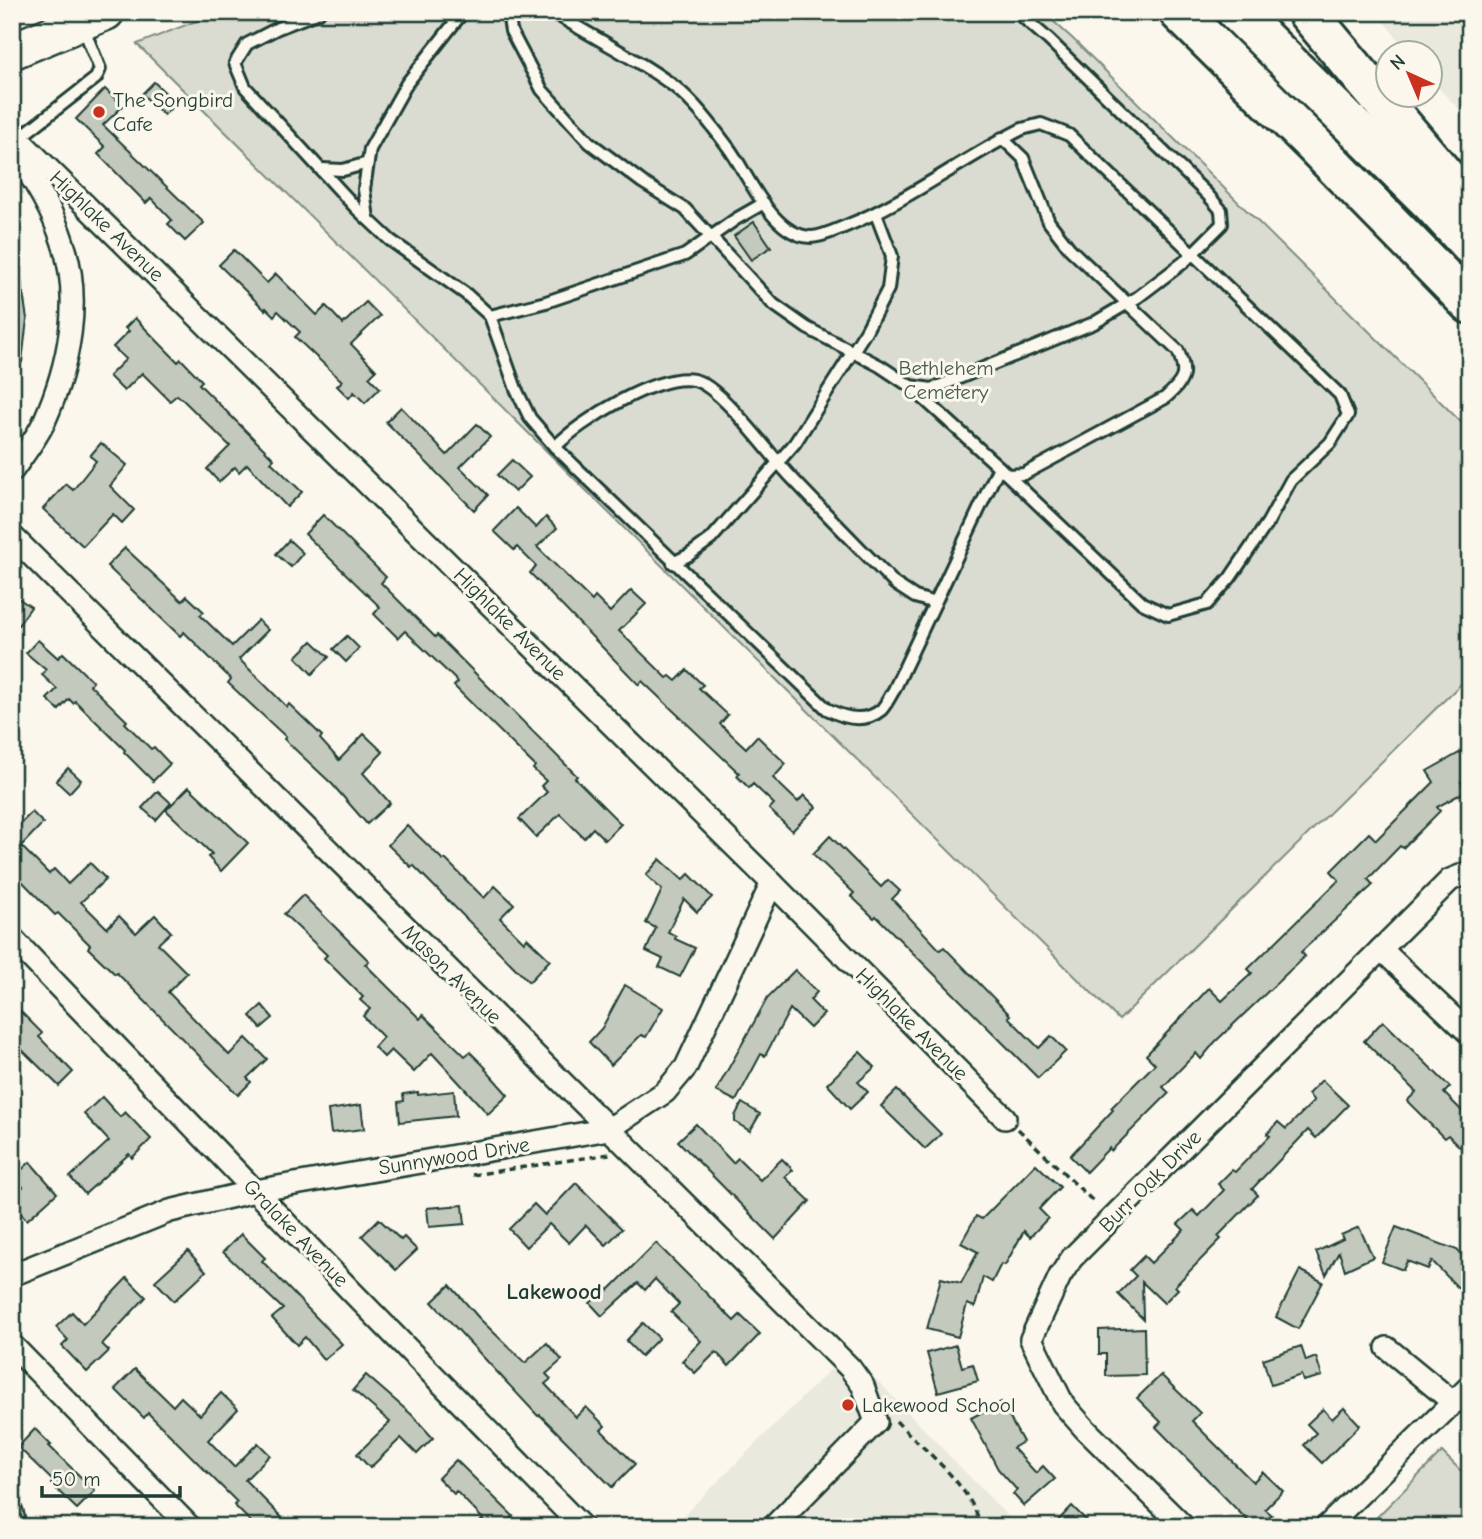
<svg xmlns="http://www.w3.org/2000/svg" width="1482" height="1539" viewBox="0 0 1482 1539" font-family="'Comic Neue',sans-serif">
  <rect width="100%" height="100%" fill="#fbf7ec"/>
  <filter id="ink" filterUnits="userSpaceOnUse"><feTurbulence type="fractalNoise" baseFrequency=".0143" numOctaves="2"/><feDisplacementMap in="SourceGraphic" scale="14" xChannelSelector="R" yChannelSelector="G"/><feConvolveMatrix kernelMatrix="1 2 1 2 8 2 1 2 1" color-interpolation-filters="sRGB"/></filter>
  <g filter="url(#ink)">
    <g fill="#eae9de">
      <path d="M1376 12H1470V121L1430 79V52H1408Z"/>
      <path d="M849 1351 1018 1527H672Z"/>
    </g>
    <g fill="#dbdcd1" stroke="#7d8c82" stroke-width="2">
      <path d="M219 12H1043L1073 39 1470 431V675L1119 1020 137 44Z"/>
      <path d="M1442 1452 1470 1480V1527H1367Z"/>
    </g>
    <g fill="#c4c9be" stroke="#1f3d34" stroke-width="2">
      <path d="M154 82 176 103 164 115 142 94Z"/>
      <path d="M105 89 123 106 103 125 204 223 185 241 168 224 172 220 151 198 146 203 98 154 105 147 76 119Z"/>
      <path d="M754 222 771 247 751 260 734 236Z"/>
      <path d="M234 250 267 283 276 274 317 315 326 306 343 324 366 302 380 316 351 344 376 370 369 377 380 388 365 403 354 392 349 398 337 386 342 381 295 337 300 332 278 311 274 316 266 308 265 310 219 265Z"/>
      <path d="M21 279 27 319 22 362 12 361V280Z"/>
      <path d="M135 318 178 362 181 359 202 381 199 384 274 459 271 462 302 492 287 507 247 464 239 472 235 467 219 482 207 469 230 446 181 398 177 395 170 401 142 373 124 391 109 376 126 359 113 347 129 331 125 328Z"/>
      <path d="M401 407 447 455 477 424 490 437 460 467 488 495 474 510 386 422Z"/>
      <path d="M101 443 127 465 110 486 134 510 122 523 113 514 83 546 43 509 66 484 73 490 96 461 90 456Z"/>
      <path d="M512 460 530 477 515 492 497 475Z"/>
      <path d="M516 508 536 528 546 517 557 528 537 547 592 601 595 597 610 612 631 590 646 604 619 631 667 678 670 676 676 681 687 670 703 685 699 688 728 715 720 724 746 748 757 736 786 764 773 778 798 802 804 795 816 807 792 831 769 809 774 804 753 784 749 788 737 776 739 773 642 681 639 685 530 573 536 566 517 547 514 550 494 531Z"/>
      <path d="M323 515 386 577 381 583 435 637 437 635 464 662 577 776 575 778 621 824 605 840 593 828 584 838 560 814 536 837 519 819 547 792 541 786 546 781 533 769 535 766 454 686 458 682 405 631 398 638 374 614 380 607 305 534Z"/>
      <path d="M289 540 303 553 291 567 276 554Z"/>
      <path d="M125 548 182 601 187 596 204 612 200 615 232 646 258 620 268 630 239 659 287 707 289 704 322 736 320 739 339 760 364 734 383 752 363 773 390 803 367 824 332 784 284 739 286 737 228 683 231 679 184 632 180 636 107 566Z"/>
      <path d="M12 594 31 607 12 634Z"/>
      <path d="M347 636 359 648 346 662 333 649Z"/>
      <path d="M38 640 58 658 63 653 93 682 90 685 127 721 125 723 151 749 154 747 170 764 153 781 124 752 125 750 75 701 73 703 69 699 59 710 47 699 57 689 42 675 46 670 26 653Z"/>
      <path d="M312 641 329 657 312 674 296 657Z"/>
      <path d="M1470 747V778L1461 782 1466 791 1437 807 1440 811 1403 848 1400 846 1368 879 1373 885 1301 952 1305 956 1215 1042 1201 1059 1196 1053 1163 1087 1169 1093 1111 1151 1109 1148 1086 1172 1070 1156 1113 1110 1111 1108 1155 1064 1146 1055 1209 988 1222 1001 1252 973 1248 969 1339 880 1331 871 1369 833 1376 840 1434 782 1427 771Z"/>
      <path d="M68 768 81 780 69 793 56 781Z"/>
      <path d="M189 787 248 843 221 871 208 857 212 854 166 810Z"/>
      <path d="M158 791 171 803 156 820 142 808Z"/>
      <path d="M32 812 43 823 21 846 49 874 54 869 68 884 90 863 106 879 81 902 107 928 119 916 136 933 155 915 171 932 158 944 187 973 168 992 229 1055 246 1038 267 1059 247 1078 251 1082 238 1095 117 973 115 974 88 948 90 945 58 913 55 915 12 871V832Z"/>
      <path d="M407 825 443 860 445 859 484 898 495 886 514 904 500 918 524 942 527 938 550 960 529 982 413 865 411 867 388 845Z"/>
      <path d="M830 836 881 887 888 880 900 891 892 899 940 950 944 947 1010 1015 1008 1017 1039 1048 1051 1036 1066 1051 1038 1078 876 916 874 918 851 896 854 893 813 854Z"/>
      <path d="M660 859 683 880 689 874 712 897 697 912 684 899 668 932 676 936 675 939 695 948 680 977 659 967 663 959 646 951 656 928 646 923 662 890 646 875Z"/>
      <path d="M303 895 369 961 365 964 420 1019 423 1015 465 1056 470 1052 486 1068 485 1069 508 1095 488 1114 432 1053 414 1072 391 1050 384 1057 374 1047 383 1037 363 1016 370 1009 360 1000 363 997 324 958 327 955 284 914Z"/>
      <path d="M795 970 817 992 810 1000 824 1014 810 1028 790 1009 765 1056 761 1054 736 1101 716 1091 768 997Z"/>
      <path d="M625 985 663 1008 646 1037 641 1035 611 1065 589 1042 602 1028Z"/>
      <path d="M12 1003 42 1033 39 1037 73 1072 59 1086 12 1040Z"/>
      <path d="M262 1005 273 1018 261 1028 250 1016Z"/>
      <path d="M1383 1021 1450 1087 1444 1093 1470 1119V1157L1448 1135 1444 1138 1407 1101 1416 1092 1364 1041Z"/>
      <path d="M860 1052 875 1067 858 1082 868 1092 850 1109 827 1084Z"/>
      <path d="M1322 1080 1348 1105 1316 1138 1308 1130 1252 1189 1258 1195 1218 1236 1221 1239 1175 1286 1178 1289 1164 1303 1142 1282 1143 1319 1118 1294 1136 1276 1130 1270 1144 1256 1151 1263 1184 1230 1178 1224 1193 1210 1199 1216 1224 1190 1218 1184 1232 1170 1235 1172 1270 1136 1267 1134 1278 1122 1286 1129 1314 1101 1308 1094Z"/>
      <path d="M897 1090 941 1134 925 1149 881 1106Z"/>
      <path d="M454 1091 456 1116 400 1122 398 1102 404 1101 403 1094 418 1092V1095Z"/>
      <path d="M102 1097 120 1117 125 1112 151 1139 132 1158 129 1154 85 1194 70 1177 109 1141 84 1114Z"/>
      <path d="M742 1103 760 1114 750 1131 735 1122V1116Z"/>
      <path d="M361 1105 364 1129 331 1133 328 1110Z"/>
      <path d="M696 1124 733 1163 738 1158 760 1180 782 1159 793 1170 785 1177 810 1201 775 1239 678 1141Z"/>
      <path d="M30 1162 57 1193 27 1220 12 1203V1197L23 1187 14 1177Z"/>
      <path d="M1036 1164 1060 1187 1039 1209 1048 1218 1030 1237 1024 1231 1005 1265 1001 1264 992 1282 983 1277 975 1307 967 1304 958 1337 927 1329 941 1278 961 1283 978 1252 961 1243 976 1216 982 1219Z"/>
      <path d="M576 1183 622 1229 606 1245 586 1225 569 1243 549 1224 526 1247 509 1229 534 1204 545 1215Z"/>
      <path d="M463 1205 465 1224 429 1227 427 1208Z"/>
      <path d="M379 1219 401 1240 404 1237 417 1250 396 1270 362 1236Z"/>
      <path d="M1359 1227 1373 1257 1345 1270 1339 1252 1326 1275 1316 1252 1343 1239 1341 1235Z"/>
      <path d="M1396 1227 1457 1250 1470 1263V1300L1432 1261 1428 1269 1407 1261 1403 1270 1382 1262Z"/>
      <path d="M241 1234 265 1258 262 1261 342 1344 324 1360 305 1337 297 1345 272 1318 283 1309 223 1252Z"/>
      <path d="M656 1243 734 1321 740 1315 760 1334 729 1366 716 1352 695 1373 682 1361 701 1341 671 1312 679 1304 655 1279 645 1290 638 1283 602 1316 590 1303 607 1288 609 1290Z"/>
      <path d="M188 1251 206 1271 174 1301 155 1281Z"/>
      <path d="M1300 1270 1323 1282 1298 1329 1276 1317Z"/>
      <path d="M127 1278 146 1297 102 1344 109 1351 87 1372 62 1346 68 1340 56 1327 72 1312 83 1324Z"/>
      <path d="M450 1285 479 1318 525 1363 547 1343 562 1360 546 1374 551 1379 545 1384 576 1417 586 1407 605 1426 601 1430 635 1464 612 1487 540 1415 538 1416 432 1302Z"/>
      <path d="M643 1323 659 1338 641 1356 626 1341Z"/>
      <path d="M1144 1328 1145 1375 1106 1376V1354H1099V1330Z"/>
      <path d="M956 1345 962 1367 973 1364 978 1381 938 1392 927 1353Z"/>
      <path d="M1301 1346 1306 1361 1316 1357 1322 1376 1303 1381 1301 1375 1271 1385 1263 1359Z"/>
      <path d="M135 1369 173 1406 181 1397 200 1415 221 1393 238 1409 208 1440 234 1467 258 1443 270 1455 245 1480 291 1527H256L234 1505 237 1502 148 1413 144 1418 115 1389Z"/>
      <path d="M366 1375 412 1415 433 1438 417 1454 401 1438 370 1468 357 1454 390 1422 353 1390Z"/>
      <path d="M1161 1375 1200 1413 1192 1421 1253 1482 1263 1472 1283 1491 1265 1509 1272 1515 1261 1527H1254L1156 1427 1161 1422 1137 1398Z"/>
      <path d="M1001 1402 1023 1442 1013 1448 1036 1473 1043 1466 1055 1479 1024 1506 1013 1494 1017 1490 998 1469 971 1418Z"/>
      <path d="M1344 1408 1360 1425 1322 1463 1304 1445 1316 1433 1307 1424 1323 1409 1332 1419Z"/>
      <path d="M35 1429 51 1445 49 1446 95 1491 77 1509 51 1484 54 1482 18 1447Z"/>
      <path d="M456 1460 513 1516 502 1527H475L483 1519 456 1491 454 1494 438 1478Z"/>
      <path d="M1072 1506 1093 1527H1052Z"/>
    </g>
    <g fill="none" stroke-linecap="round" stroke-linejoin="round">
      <g stroke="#1f3d34" stroke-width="16">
        <g id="lane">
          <path d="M319 12 278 28 247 44 235 63 245 87 356 208 390 240 466 294 490 316 516 389 530 418 555 447 827 709C844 718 864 724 881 710 886 705 890 696 894 690L999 467"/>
          <path d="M508 12 511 31 542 90 589 142 642 182 685 209 773 304 807 328 880 366 910 386 999 467 1142 603 1168 615 1207 604 1230 578 1268 522 1291 480 1330 443 1348 415 1340 395 1069 135 1041 124 1022 129C962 159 908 201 846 226 836 230 822 237 811 237 771 236 748 173 728 147 712 126 695 103 675 87 637 58 593 38 553 12"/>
          <path d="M1002 138 1023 158 1049 222 1070 249 1178 351C1188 375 1184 381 1165 398L1024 474 1008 475"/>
          <path d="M18 139 96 78 100 69 83 27"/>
          <path d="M322 169 343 170 368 163"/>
          <path d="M368 219 364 189 370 149 407 83 463 12"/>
          <path d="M490 316 546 302 685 255 736 219 764 203"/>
          <path d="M910 386 932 389 1094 323 1138 297 1184 262 1222 224 1221 210 1207 194 1049 40 1017 12"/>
          <path d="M555 447C580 421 657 373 694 380 721 386 770 455 791 477 825 513 860 548 895 584L915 597 935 603"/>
          <path d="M673 563 689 555 711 539 795 443 866 331 888 289 892 256 876 214"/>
        </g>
      </g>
      <g stroke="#1f3d34" stroke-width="26">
        <g id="street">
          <path d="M12 133 772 883 1005 1118"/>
          <path d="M12 146C31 177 51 206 62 240 83 299 69 366 44 422 36 439 23 455 12 471"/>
          <path d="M12 536 850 1368 863 1386 876 1422 773 1527"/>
          <path d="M12 938 353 1293 582 1527"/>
          <path d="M1381 949 1470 1034"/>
          <path d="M12 1275 170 1211 255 1191 609 1129 665 1092 686 1067 772 883"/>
          <path d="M12 1345 190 1527"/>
          <path d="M1387 1348 1454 1403"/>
          <path d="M12 1513 15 1527"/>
          <path d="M1184 1527 1085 1429 1063 1404 1031 1339 1060 1276 1072 1258 1450 880 1470 872"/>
          <path d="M1326 1527 1470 1386"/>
        </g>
      </g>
      <g stroke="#1f3d34" stroke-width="40">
        <path id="primary" d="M12 51 106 12"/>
      </g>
      <g stroke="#1f3d34" stroke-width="44">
        <g id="highway">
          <path d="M1179 12 1314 145 1470 304"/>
          <path d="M1237 12 1433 205 1470 245"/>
          <path d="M1307 12 1470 206"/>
        </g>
      </g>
      <g stroke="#1f3d34" stroke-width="3.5" stroke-dasharray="7 5" stroke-linecap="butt">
        <path d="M1018 1129 1095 1203"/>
        <path d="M472 1175 610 1154"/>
        <path d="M896 1421C925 1451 971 1485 981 1527"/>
      </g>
      <use href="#lane" stroke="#fbf7ec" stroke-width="10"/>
      <use href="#street" stroke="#fbf7ec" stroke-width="21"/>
      <use href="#primary" stroke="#fbf7ec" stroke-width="35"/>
      <use href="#highway" stroke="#fbf7ec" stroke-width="38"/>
    </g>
  </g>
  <g fill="#c8321e" stroke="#fbf7ec" stroke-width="2.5">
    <circle cx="99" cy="112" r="7"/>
    <circle cx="848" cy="1405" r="7"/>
  </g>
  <g text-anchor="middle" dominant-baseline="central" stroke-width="6" stroke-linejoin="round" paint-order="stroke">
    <g font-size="21" fill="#1f3d34" stroke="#fbf7ec" text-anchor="start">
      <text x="113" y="100">The Songbird<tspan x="113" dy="24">Cafe</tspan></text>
      <text x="862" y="1405">Lakewood School</text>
    </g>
    <g font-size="21" fill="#1f3d34" stroke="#fbf7ec">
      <text transform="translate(107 226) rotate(44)">Highlake Avenue</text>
      <text transform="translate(510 624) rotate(45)">Highlake Avenue</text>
      <text transform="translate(452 974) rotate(45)">Mason Avenue</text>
      <text transform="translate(912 1024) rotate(45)">Highlake Avenue</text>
      <text transform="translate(454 1156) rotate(-9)">Sunnywood Drive</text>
      <text transform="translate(1150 1181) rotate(-45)">Burr Oak Drive</text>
      <text transform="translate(296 1233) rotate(46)">Gralake Avenue</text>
    </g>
    <g font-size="21" fill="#455d53" stroke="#fbf7ec">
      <text x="946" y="368">Bethlehem<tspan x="946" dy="24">Cemetery</tspan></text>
    </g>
    <g font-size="23" font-weight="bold" fill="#1f3d34" stroke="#fbf7ec">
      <text x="554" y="1291">Lakewood</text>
    </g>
  </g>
  <rect width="1482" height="1539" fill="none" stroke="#fbf7ec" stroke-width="42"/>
  <rect x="21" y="21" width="1440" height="1497" fill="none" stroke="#1f3d34" stroke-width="2.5" filter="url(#ink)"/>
  <g transform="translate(1409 74) rotate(316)"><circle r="33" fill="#fbf7ec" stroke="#a3ada2" stroke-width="2"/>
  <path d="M0-5L12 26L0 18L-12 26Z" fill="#c8321e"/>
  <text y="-10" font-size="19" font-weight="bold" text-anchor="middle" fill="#1f3d34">N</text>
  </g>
  <path d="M42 1486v10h138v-10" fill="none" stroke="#1f3d34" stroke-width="3.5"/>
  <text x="52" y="1486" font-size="21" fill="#1f3d34" stroke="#fbf7ec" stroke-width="5" paint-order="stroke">50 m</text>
</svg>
